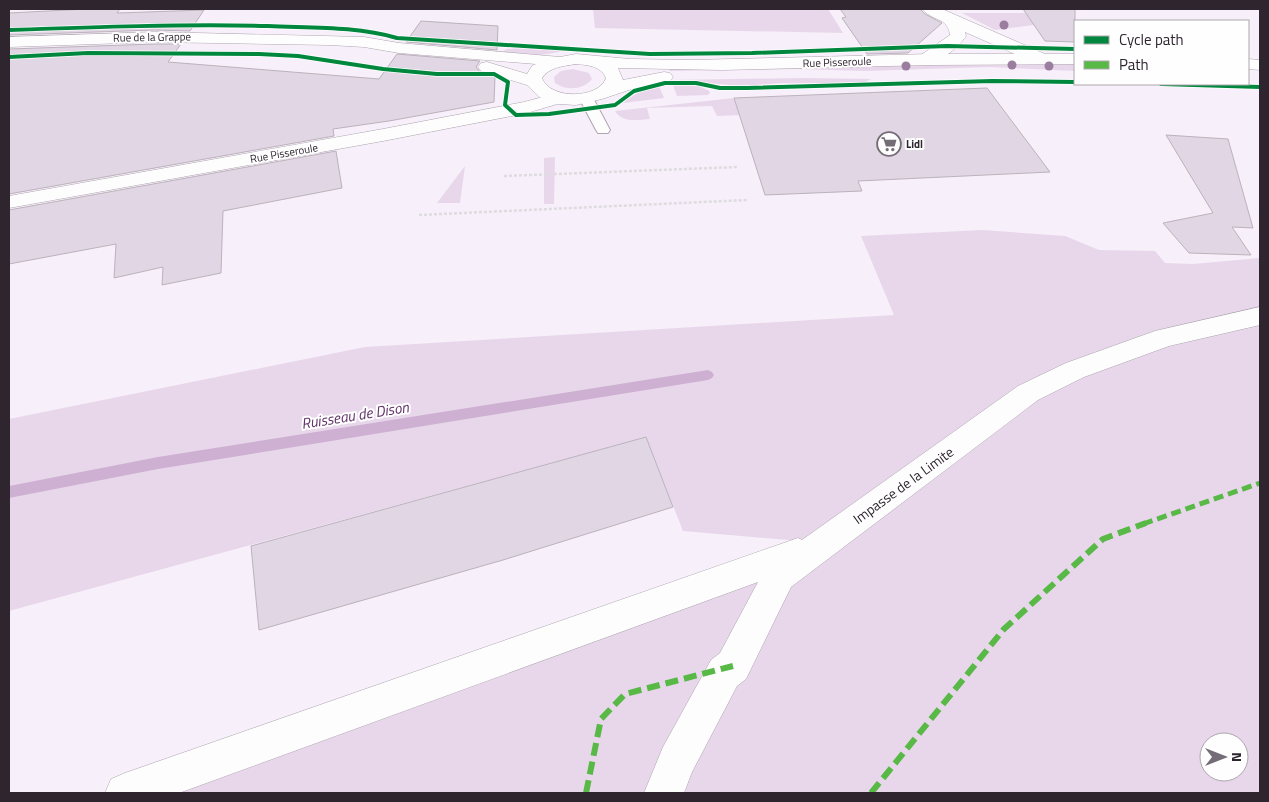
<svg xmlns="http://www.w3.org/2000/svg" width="1269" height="802" viewBox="0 0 1269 802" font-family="'Titillium Web',sans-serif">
  <rect width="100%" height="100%" fill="#f7eff9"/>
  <g fill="#e8d7eb" fill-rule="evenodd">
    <path d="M593 9H828L843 33 595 28Z"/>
    <path d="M962 13H1051L1058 22 995 30Z"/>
    <path d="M520 48 558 50 559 52 541 55 502 52 507 49Z"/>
    <path d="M1002 62 1075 63V71L989 67 865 71 799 69 670 71 669 69Z"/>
    <path d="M573 69 589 73 592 79C583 90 566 91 555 83L554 77 561 71Z"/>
    <path d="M804 78 871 79 862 84 783 83 741 86 671 80Z"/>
    <path d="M673 85H697L709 91 710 93 708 95 677 96Z"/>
    <path d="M659 86 664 98 623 103C634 93 645 90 659 86Z"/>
    <path d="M734 98 740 115 717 116 712 106 647 108 650 119C637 120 622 123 615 111Z"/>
    <path d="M555 157 554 204H544V158Z"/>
    <path d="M465 166 460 203H437Z"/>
    <path d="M982 230 1065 236 1099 250 1155 251 1165 263 1193 264 1260 258V793H125L824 543 683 531 646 437 9 611V419L365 347 894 315 861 236ZM1209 742H1239V772H1209Z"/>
  </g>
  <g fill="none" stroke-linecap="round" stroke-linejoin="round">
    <path fill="#ceb1d2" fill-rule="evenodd" d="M708 370 712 372 714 375 712 378 708 380 158 469 9 498V486L158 457Z"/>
  </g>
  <g fill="#e1d6e3" stroke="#bbb2bc">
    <path d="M87 9H120L117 13 204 10 190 31 155 30 9 35V13Z"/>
    <path d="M840 9H920L925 14 942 23 908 53 867 54 842 18 846 17Z"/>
    <path d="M1023 9H1075V42L1045 41Z"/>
    <path d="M421 21 498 26 497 50 406 42Z"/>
    <path d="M155 44H181L168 62 379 79 397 54 480 61 476 67 480 72 495 77 494 102 389 121 333 129 334 136 9 194V49Z"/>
    <path d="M987 88 1050 172 858 181 862 191 765 195 734 98Z"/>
    <path d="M1166 135 1228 139 1253 228 1232 227 1251 255 1189 253 1163 223 1213 213Z"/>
    <path d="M336 151 342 188 223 211 221 273 162 285 163 267 114 278 116 244 9 264V210Z"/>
    <path d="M646 437 673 507 503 560 259 630 251 546Z"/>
  </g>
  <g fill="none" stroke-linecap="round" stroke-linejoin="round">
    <g stroke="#aca4ae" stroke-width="2">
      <path id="service" d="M586 94 593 98 610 130 608 133H598L596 130 579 98Z"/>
    </g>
    <g stroke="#aca4ae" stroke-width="1">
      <g id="minor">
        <path d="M922 9H942L1045 54 1047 58 1045 62H1033L965 32 966 36C958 48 937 66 921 63L919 59 921 55 950 35C948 17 932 21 922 9Z"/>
        <path d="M1260 307V325L1169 346 1084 377 1038 400 791 587 746 679 737 686 692 772 684 793H644L663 747 711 660 720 653 758 582 179 793H105L111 779 125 773 798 538 802 540 1018 386 1066 363 1155 331Z"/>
      </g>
    </g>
    <g stroke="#aca4ae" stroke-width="1">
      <path id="tertiary" d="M558 93 564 94 567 98 564 102 527 113 383 141 9 208V196L383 129 524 102Z"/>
    </g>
    <g stroke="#aca4ae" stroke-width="1">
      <g id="secondary">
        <path d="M155 32 364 37 399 43 560 57 576 54 630 59 691 60 931 54H1075V64L931 65 722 70 618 68 623 80 664 72 670 73 673 77 670 81 632 89 602 99 576 105 559 104 539 97 527 85 481 71 478 67 481 63 487 62 527 74 532 66 536 64 399 53 364 47 330 45 155 42 9 47V37ZM576 64C588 65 601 66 606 78 599 99 550 100 542 78 549 67 564 66 576 64Z"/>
        <path d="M1248 59 1260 60V70L1248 69Z"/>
      </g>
    </g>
    <g stroke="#dedcdf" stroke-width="2.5" stroke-dasharray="3 2" stroke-linecap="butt">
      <path d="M504 176 737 167"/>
      <path d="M419 215 747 200"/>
    </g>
    <use href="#service" fill="#fefdfe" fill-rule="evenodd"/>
    <use href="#minor" fill="#fefdfe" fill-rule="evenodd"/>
    <use href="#tertiary" fill="#fefdfe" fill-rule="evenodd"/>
    <use href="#secondary" fill="#fefdfe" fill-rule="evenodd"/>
    <path stroke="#58b947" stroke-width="5" stroke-dasharray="10 5" stroke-linecap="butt" d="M1143 524 1260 483"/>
    <g stroke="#58b947" stroke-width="6" stroke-dasharray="13 6" stroke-linecap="butt">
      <path d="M586 793 601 719 625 694 733 666"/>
      <path d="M871 793 1004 629 1103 539 1146 523"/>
    </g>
    <g stroke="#fefefe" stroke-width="5.5">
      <g id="cycleway">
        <path d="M9 30C95 27 182 24 268 26 311 28 356 26 397 38L650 54 752 53 947 46 1075 49"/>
        <path d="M9 57 88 53 259 54 298 56 383 69 437 74H494L508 82 505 105 516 115 549 114 615 105 634 91 665 83H696L720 88H747L992 81 1075 82"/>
        <path d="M1161 84 1260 87"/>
      </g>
    </g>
    <use href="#cycleway" stroke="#00873e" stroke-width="4"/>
  </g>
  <g fill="#9a7d9f">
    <circle cx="1004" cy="25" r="4.5"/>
    <circle cx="1012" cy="65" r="4.5"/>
    <circle cx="906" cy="66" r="4.5"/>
    <circle cx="1049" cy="66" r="4.5"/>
  </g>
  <defs>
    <g id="supermarket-ring" transform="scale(1.25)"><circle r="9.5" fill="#fefefe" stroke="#746c76" stroke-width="1.5"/><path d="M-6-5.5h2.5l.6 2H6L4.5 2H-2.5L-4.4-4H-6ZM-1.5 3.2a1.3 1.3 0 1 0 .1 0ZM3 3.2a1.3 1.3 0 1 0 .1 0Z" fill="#746c76"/></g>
  </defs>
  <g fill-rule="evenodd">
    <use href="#supermarket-ring" x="889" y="144"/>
  </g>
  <g text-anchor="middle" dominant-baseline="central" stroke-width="4" stroke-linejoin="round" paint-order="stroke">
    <g font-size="11" fill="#2e252f" stroke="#fefefe">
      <text transform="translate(152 37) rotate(-1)">Rue de la Grappe</text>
      <text transform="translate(837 62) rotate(-2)">Rue Pisseroule</text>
      <text transform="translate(284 153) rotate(-10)">Rue Pisseroule</text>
    </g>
    <g font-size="11" font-weight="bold" fill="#2e252f" stroke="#fefefe" text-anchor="start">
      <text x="906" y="144">Lidl</text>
    </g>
    <g font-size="14" fill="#2e252f" stroke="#fefefe">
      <text transform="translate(903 485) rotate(-36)">Impasse de la Limite</text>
    </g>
    <g font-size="15" font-style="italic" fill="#603168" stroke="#fefefe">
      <text transform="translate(355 415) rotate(-9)">Ruisseau de Dison</text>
    </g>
  </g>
  <rect width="1269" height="802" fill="none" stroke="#2e252f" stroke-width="20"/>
  <rect x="1074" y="20" width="175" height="65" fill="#fefefe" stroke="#aba7ab"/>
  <rect x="1084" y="36" width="25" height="8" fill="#00873e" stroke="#aba7ab"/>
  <text x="1119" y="45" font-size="15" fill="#2e252f">Cycle path</text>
  <rect x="1084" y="61" width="25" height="8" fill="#58b947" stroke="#aba7ab"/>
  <text x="1119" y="70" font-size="15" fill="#2e252f">Path</text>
  <g transform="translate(1224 757) rotate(90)"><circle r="24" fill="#fefefe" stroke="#aba7ab"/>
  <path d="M0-4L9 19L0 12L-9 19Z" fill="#746c76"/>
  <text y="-8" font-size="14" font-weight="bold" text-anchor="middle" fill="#2e252f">N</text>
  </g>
</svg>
